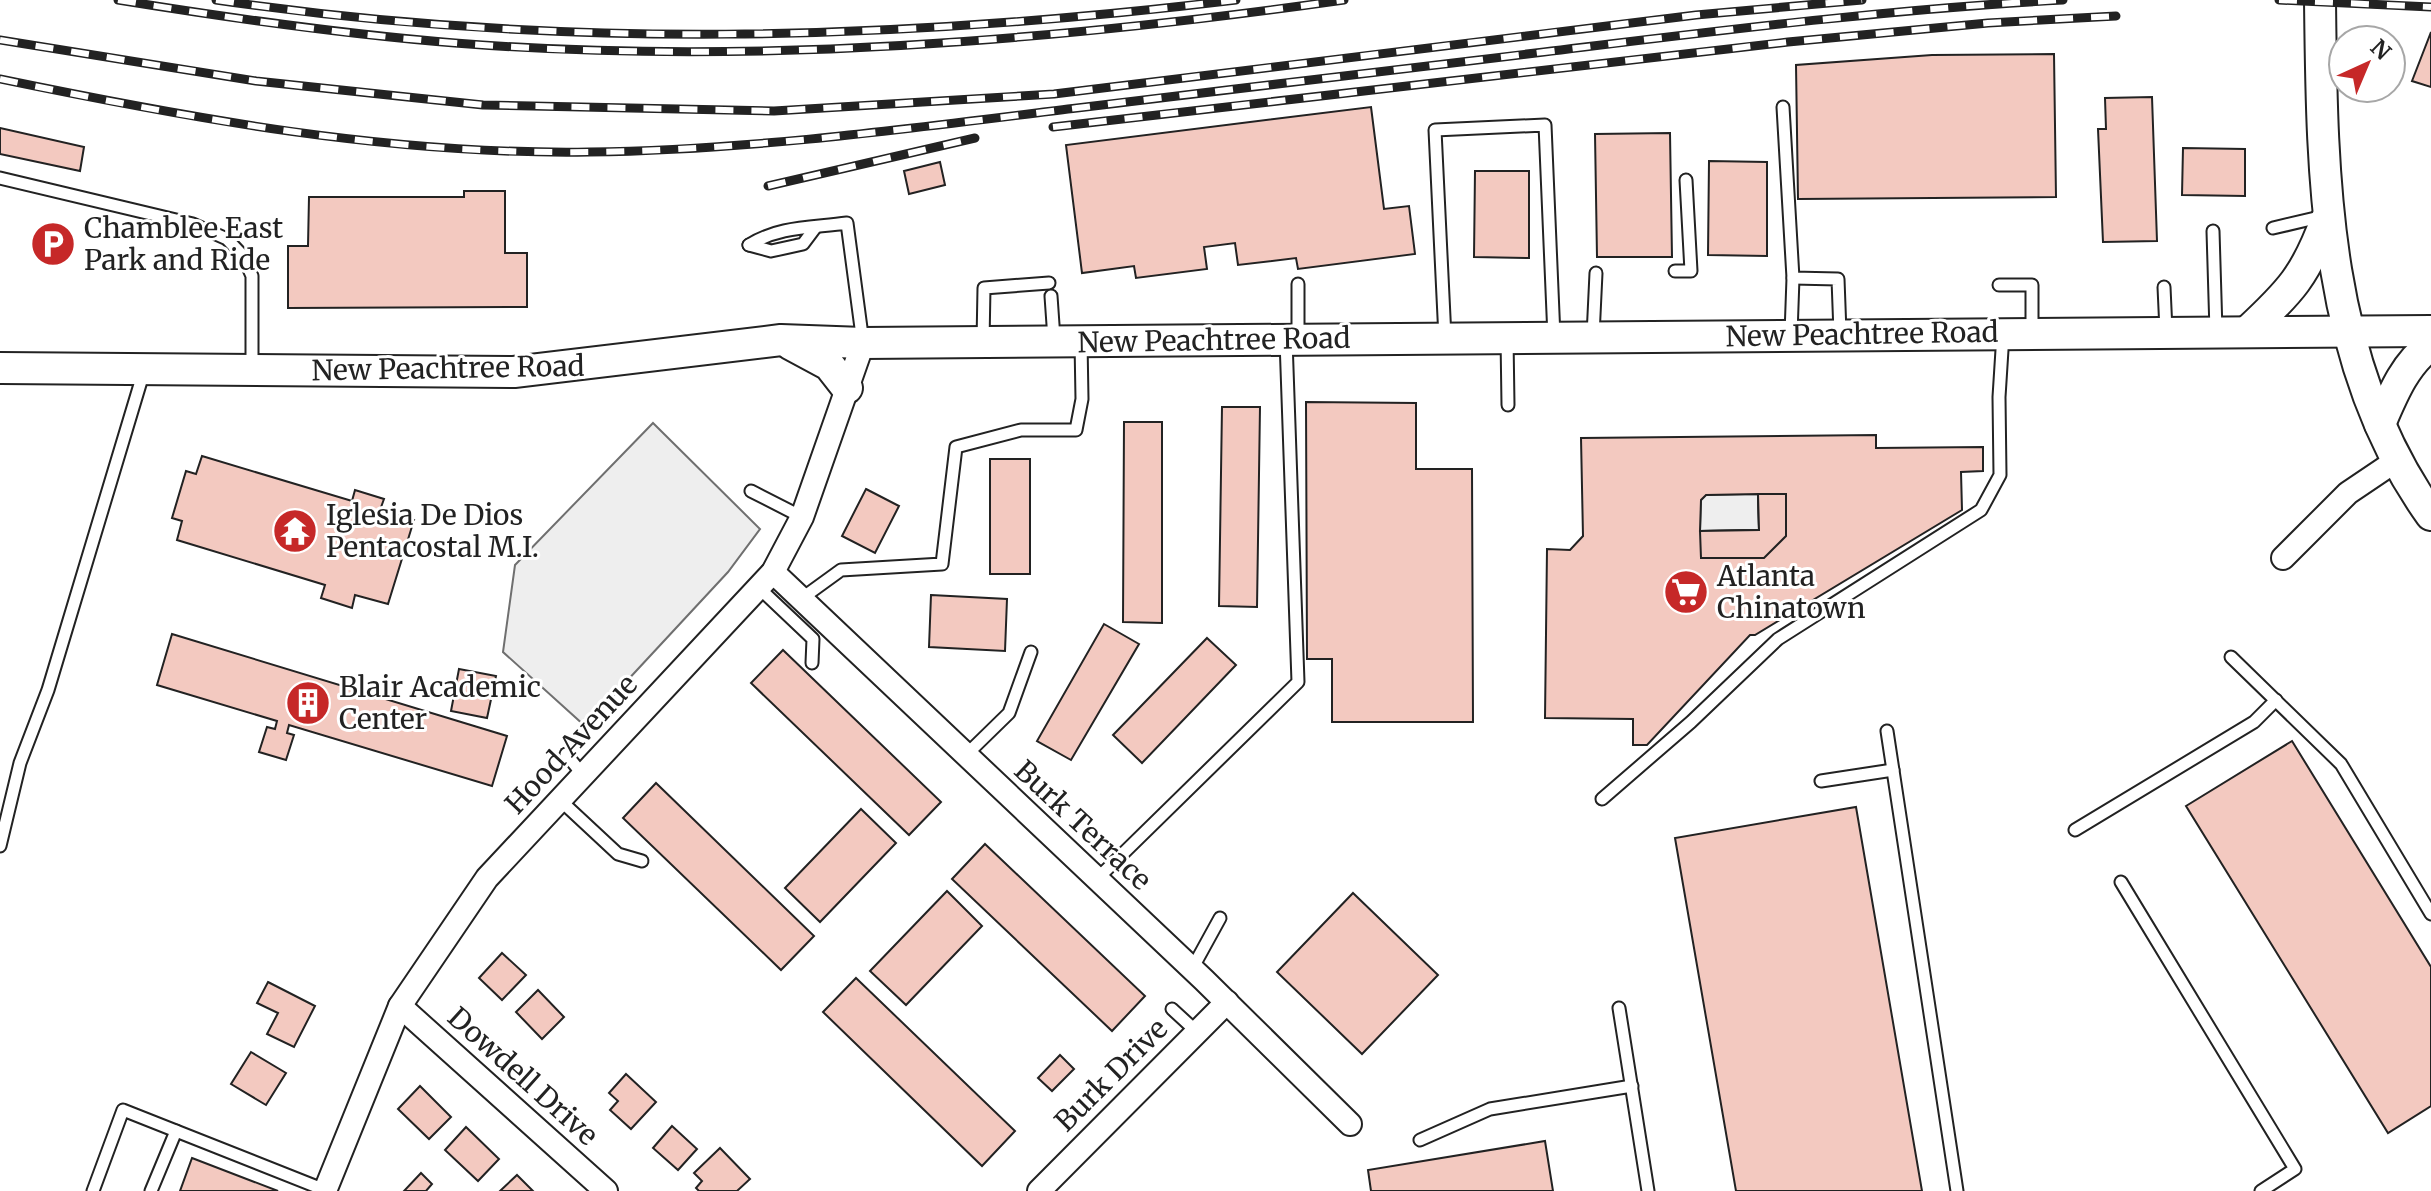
<svg xmlns="http://www.w3.org/2000/svg" width="2431" height="1191" viewBox="0 0 2431 1191" font-family="Merriweather,serif">
  <rect width="100%" height="100%" fill="#fff"/>
  <g fill="#eee" stroke="#6f6f6f" stroke-width="2">
    <path d="M653 423 760 529 728 572 585 726 503 652 515 565Z"/>
    <path d="M1758 494 1759 530 1700 531 1701 500 1706 495Z"/>
  </g>
  <g fill="#f3c9c0" stroke="#222" stroke-width="2" fill-rule="evenodd">
    <path d="M2431 32V87L2412 81Z"/>
    <path d="M2054 54 2056 197 1798 199 1796 65 1932 55Z"/>
    <path d="M2152 97 2157 241 2103 242 2098 129H2106L2105 98Z"/>
    <path d="M1371 107 1384 209 1409 206 1415 254 1298 269 1296 258 1238 265 1235 243 1204 247 1207 269 1136 278 1134 266 1082 273 1066 145Z"/>
    <path d="M0 128 84 147 80 171 0 154Z"/>
    <path d="M1670 133 1672 257H1597L1595 134Z"/>
    <path d="M2183 148 2245 149V196L2182 195Z"/>
    <path d="M1709 161 1767 162V256L1708 255Z"/>
    <path d="M940 162 945 185 909 194 904 171Z"/>
    <path d="M1475 171H1529V258L1474 257Z"/>
    <path d="M464 191H505V253H527V307L288 308V246H308L309 197H464Z"/>
    <path d="M1306 402 1416 403V469H1472L1473 722H1332V659H1307Z"/>
    <path d="M1222 407H1260L1257 607 1219 606Z"/>
    <path d="M1124 422H1162V623L1123 622Z"/>
    <path d="M1876 435V448L1983 447V471L1961 472 1962 510 1755 635H1750L1647 745H1633V719L1545 718 1547 549 1570 550 1583 536 1581 438ZM1758 494 1759 530 1700 531 1701 500 1706 495Z"/>
    <path d="M202 456 352 501 355 490 384 499 380 510 414 520 388 604 355 595 352 608 321 598 325 585 177 540 182 521 172 518 186 471 196 474Z"/>
    <rect x="990" y="459" width="40" height="115"/>
    <path d="M866 489 899 506 875 553 842 536Z"/>
    <path d="M1758 494H1786V536L1764 558H1701L1700 531 1759 530Z"/>
    <path d="M931 595 1007 599 1005 651 929 647Z"/>
    <path d="M1104 624 1139 644 1071 760 1037 741Z"/>
    <path d="M172 634 507 736 492 786 289 725 287 733 294 735 286 760 259 752 267 727 275 729 277 721 157 685Z"/>
    <path d="M1207 638 1236 665 1142 763 1113 735Z"/>
    <path d="M783 650 941 802 909 835 751 683Z"/>
    <path d="M459 669 496 676 487 718 451 711Z"/>
    <path d="M2292 741 2431 967V1106L2388 1133 2186 806Z"/>
    <path d="M656 783 814 936 781 970 623 818Z"/>
    <path d="M1856 807 1922 1191H1736L1675 838Z"/>
    <path d="M861 809 896 843 820 922 785 888Z"/>
    <path d="M985 844 1145 996 1112 1031 952 879Z"/>
    <path d="M947 891 982 926 906 1005 870 971Z"/>
    <path d="M1353 893 1438 975 1362 1054 1277 972Z"/>
    <path d="M502 953 526 975 502 1000 479 978Z"/>
    <path d="M856 978 1015 1131 982 1166 823 1012Z"/>
    <path d="M268 982 315 1006 294 1047 267 1034 278 1013 257 1003Z"/>
    <path d="M538 990 564 1017 542 1039 516 1012Z"/>
    <path d="M251 1052 286 1073 266 1105 231 1084Z"/>
    <path d="M1060 1055 1074 1069 1052 1091 1038 1078Z"/>
    <path d="M626 1074 656 1102 631 1129 610 1110 618 1101 609 1093Z"/>
    <path d="M420 1086 451 1117 429 1139 398 1109Z"/>
    <path d="M672 1126 697 1149 678 1170 653 1148Z"/>
    <path d="M466 1127 499 1159 478 1181 445 1150Z"/>
    <path d="M1545 1141 1553 1191H1371L1368 1170Z"/>
    <path d="M720 1148 750 1179 737 1191H699L696 1188 702 1181 694 1173Z"/>
    <path d="M192 1158 278 1191H180Z"/>
    <path d="M421 1173 432 1184 426 1191H404Z"/>
    <path d="M517 1175 533 1191H500Z"/>
  </g>
  <g fill="none" stroke-linecap="round" stroke-linejoin="round">
    <g stroke="#222" stroke-width="15">
      <g id="lane">
        <path d="M1783 107 1793 278 1838 279 1840 333"/>
        <path d="M0 178 193 224 227 239 243 256 252 276V367"/>
        <path d="M2273 228 2324 216"/>
        <path d="M2213 231 2216 331"/>
        <path d="M749 245C779 226 812 228 847 223L863 343"/>
        <path d="M749 245 771 251 803 244 815 228"/>
        <path d="M1675 271H1691L1686 180"/>
        <path d="M1298 284V339"/>
        <path d="M1999 285H2032V332"/>
        <path d="M2164 287 2166 331"/>
        <path d="M1051 296 1054 339"/>
        <path d="M1791 334 1793 278"/>
        <path d="M1593 336 1596 273"/>
        <path d="M1445 338 1435 130 1545 125 1554 337"/>
        <path d="M1507 338 1508 405"/>
        <path d="M983 342 984 288 1049 283"/>
        <path d="M751 491 802 517"/>
        <path d="M758 587 813 639 812 663"/>
        <path d="M801 599 841 570 942 564 956 447 1021 430H1076L1082 399 1081 342"/>
        <path d="M2231 657 2341 764 2431 914"/>
        <path d="M1887 731 1957 1191"/>
        <path d="M566 754 583 775"/>
        <path d="M966 755 1009 713 1031 652"/>
        <path d="M1821 781 1893 770"/>
        <path d="M1602 799 1691 722 1778 639 1981 510 2000 475 1999 397 2003 334"/>
        <path d="M560 800 618 854 642 861"/>
        <path d="M2075 830 2254 722 2276 700"/>
        <path d="M0 846 20 763 48 690 144 371"/>
        <path d="M1097 879 1298 682 1286 340"/>
        <path d="M2121 882 2295 1169 2261 1191"/>
        <path d="M1192 969 1220 918"/>
        <path d="M1619 1008 1648 1191"/>
        <path d="M1172 1009 1197 1032"/>
        <path d="M1420 1140 1490 1109 1632 1086"/>
        <path d="M93 1191 123 1110 325 1190"/>
        <path d="M151 1191 176 1131"/>
      </g>
    </g>
    <g stroke="#222" stroke-width="26">
      <g id="street">
        <path d="M2283 558 2348 493 2397 460"/>
        <path d="M773 572 1204 980 1350 1124"/>
        <path d="M400 1006 606 1191"/>
        <path d="M325 1191 400 1006 487 878 773 572 802 517 863 343"/>
        <path d="M1039 1191 1227 1002"/>
      </g>
    </g>
    <g stroke="#222" stroke-width="34">
      <g id="secondary">
        <path d="M2320 0C2322 177 2323 365 2431 515"/>
        <path d="M2248 331C2290 292 2306 275 2326 220"/>
        <path d="M790 344 829 365 847 388"/>
        <path d="M0 368 514 372 781 340 863 343 2431 331"/>
        <path d="M2380 424C2392 396 2405 363 2431 345"/>
      </g>
    </g>
    <use href="#lane" stroke="#fff" stroke-width="11"/>
    <use href="#street" stroke="#fff" stroke-width="22"/>
    <use href="#secondary" stroke="#fff" stroke-width="30"/>
    <g stroke="#222" stroke-width="9">
      <g id="rail">
        <path d="M118 0C230 18 342 34 455 43 751 66 1051 41 1344 0"/>
        <path d="M216 0C559 50 893 41 1236 0"/>
        <path d="M2279 0 2431 7"/>
        <path d="M0 40 256 81 483 105 774 111 1054 94 1696 15 1862 0"/>
        <path d="M0 79C194 119 390 155 589 152 753 150 914 128 1077 108 1233 89 1388 71 1544 52 1717 31 1889 9 2063 0"/>
        <path d="M1053 127 1788 42 1988 23 2116 16"/>
        <path d="M768 186 975 138"/>
      </g>
    </g>
    <use href="#rail" stroke="#fff" stroke-width="6" stroke-dasharray="18" stroke-linecap="butt"/>
  </g>
  <defs>
    <g id="parking-disc" transform="scale(2.3)"><circle r="9.5" fill="#c62828" stroke="#fff"/><path d="M-3.5-5.5H1a3.5 3.5 0 0 1 0 7H-1V5.5H-3.5ZM-1-3.4V-.6H.8a1.4 1.4 0 0 0 0-2.8Z" fill="#fff"/></g>
    <g id="temple-disc" transform="scale(2.3)"><circle r="9.5" fill="#c62828" stroke="#fff"/><path d="M0-6L5-2H3V0L6.5 2.5H4V6H1.5V3h-3V6H-4V2.5H-6.5L-3 0V-2H-5Z" fill="#fff"/></g>
    <g id="supermarket-disc" transform="scale(2.3)"><circle r="9.5" fill="#c62828" stroke="#fff"/><path d="M-6-5.5h2.5l.6 2H6L4.5 2H-2.5L-4.4-4H-6ZM-1.5 3.2a1.3 1.3 0 1 0 .1 0ZM3 3.2a1.3 1.3 0 1 0 .1 0Z" fill="#fff"/></g>
    <g id="building-disc" transform="scale(2.3)"><circle r="9.5" fill="#c62828" stroke="#fff"/><path d="M-4-6H4V6H1V3H-1V6H-4ZM-2.5-4.3h1.7v1.8h-1.7ZM.8-4.3h1.7v1.8H.8ZM-2.5-1h1.7V.8h-1.7ZM.8-1h1.7V.8H.8Z" fill="#fff"/></g>
  </defs>
  <g fill-rule="evenodd">
    <use href="#parking-disc" x="53" y="244"/>
    <use href="#temple-disc" x="295" y="531"/>
    <use href="#supermarket-disc" x="1686" y="592"/>
    <use href="#building-disc" x="308" y="703"/>
  </g>
  <g text-anchor="middle" dominant-baseline="central" stroke-width="6" stroke-linejoin="round" paint-order="stroke">
    <g font-size="28" fill="#222" stroke="#fff" text-anchor="start">
      <text x="84" y="228">Chamblee East<tspan x="84" dy="32">Park and Ride</tspan></text>
      <text x="326" y="515">Iglesia De Dios<tspan x="326" dy="32">Pentacostal M.I.</tspan></text>
      <text x="1717" y="576">Atlanta<tspan x="1717" dy="32">Chinatown</tspan></text>
      <text x="339" y="687">Blair Academic<tspan x="339" dy="32">Center</tspan></text>
    </g>
    <g font-size="28" fill="#222" stroke="#fff">
      <text transform="translate(1862 334) rotate(-1)">New Peachtree Road</text>
      <text transform="translate(1214 340) rotate(-1)">New Peachtree Road</text>
      <text transform="translate(448 368) rotate(-1)">New Peachtree Road</text>
      <text transform="translate(571 744) rotate(-47)">Hood Avenue</text>
      <text transform="translate(1083 825) rotate(43)">Burk Terrace</text>
      <text transform="translate(1111 1075) rotate(-45)">Burk Drive</text>
      <text transform="translate(523 1076) rotate(42)">Dowdell Drive</text>
    </g>
  </g>
  <g transform="translate(2367 64) rotate(44)"><circle r="38" fill="#ffffff" stroke="#a7a7a7" stroke-width="2"/>
  <path d="M0-6L14 30L0 20L-14 30Z" fill="#c62828"/>
  <text y="-12" font-size="22" font-weight="bold" text-anchor="middle" fill="#222222">N</text>
  </g>
</svg>
